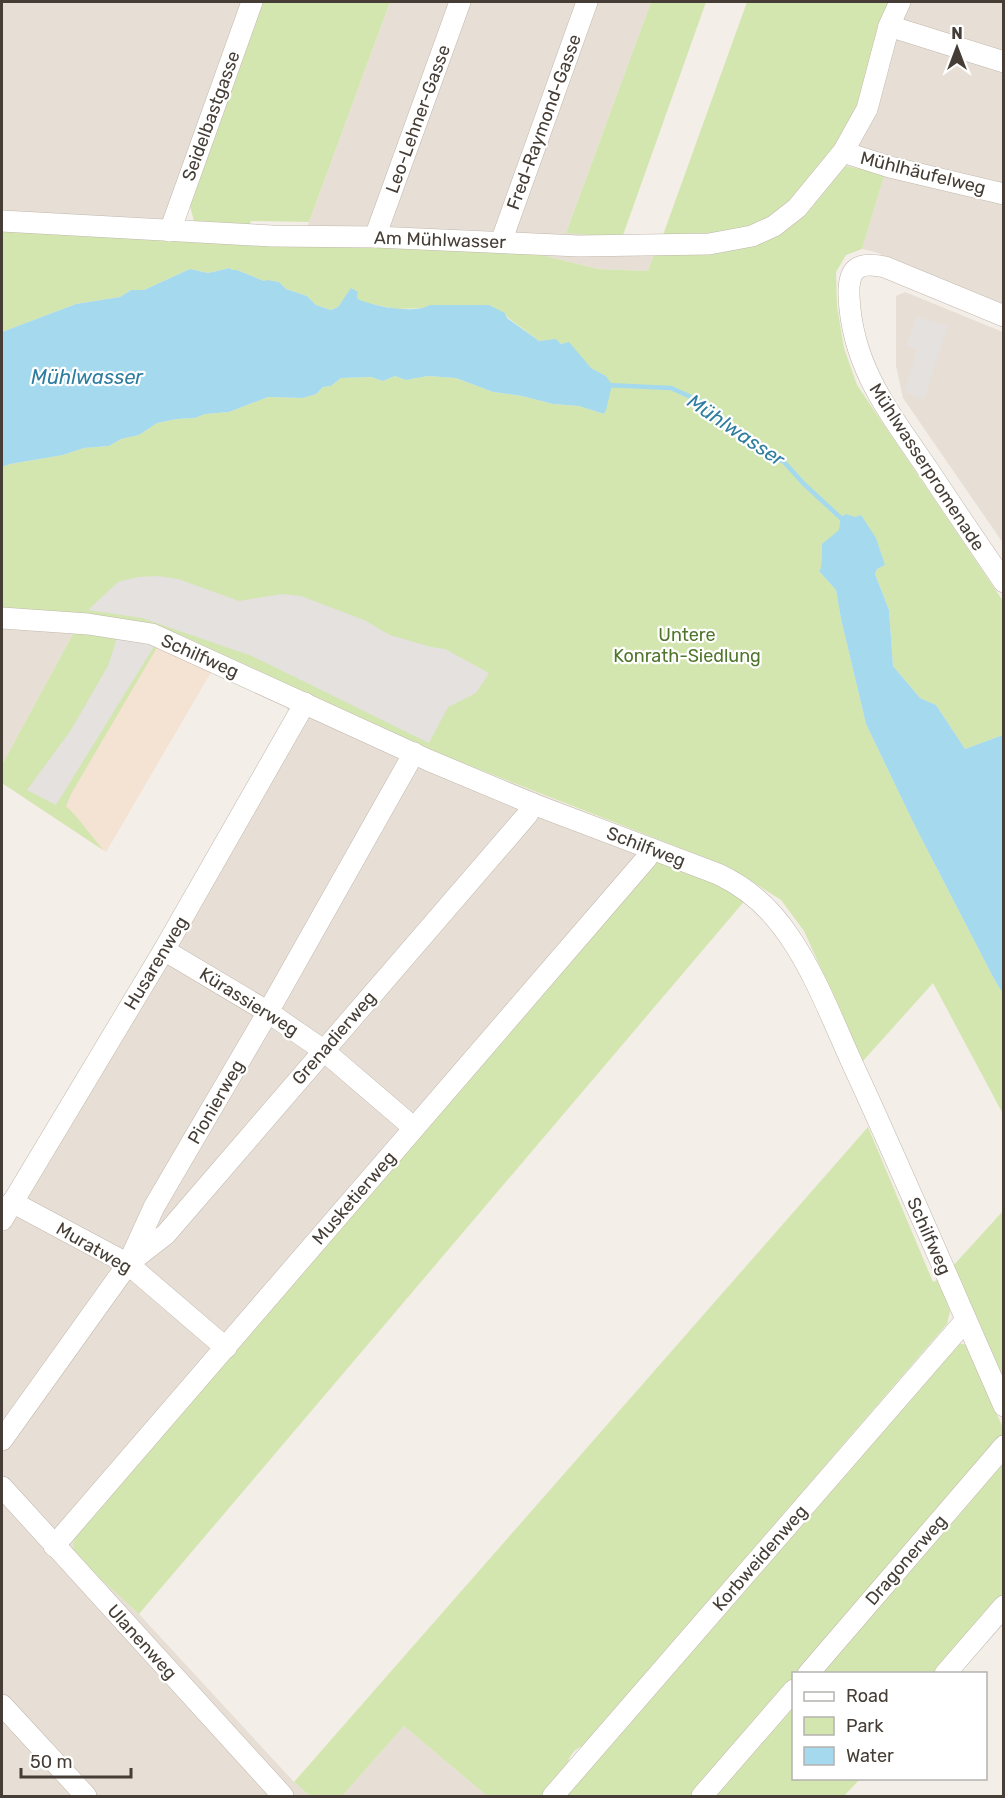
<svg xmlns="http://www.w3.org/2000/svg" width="1005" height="1798" viewBox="0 0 1005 1798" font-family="Rubik,sans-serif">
  <rect width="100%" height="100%" fill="#f3eee7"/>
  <g fill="#e7dfd5">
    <path d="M2 2H263L178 239 2 226Z"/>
    <path d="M390 2H651L566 233 639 238 642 234 649 235 679 251 653 256 648 271 598 269 537 254 303 246 309 222Z"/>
    <path d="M890 2H1003V305L875 252 862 249 885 173 825 162Z"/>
    <path d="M905 292 1003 332V543L903 398 896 366V296Z"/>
    <path d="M2 611 74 632 2 765Z"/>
    <path d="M285 700 427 749 661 842 73 1554 139 1614 294 1782 310 1796H2V1202L277 738 289 716Z"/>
    <path d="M404 1726 487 1796H342Z"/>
  </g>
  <path fill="#f4e2d2" d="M83 616 161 629 221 652 214 667 106 852 2 783V765Z"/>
  <g fill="#d4e6b0">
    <path d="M263 2H390L309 222 251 221 248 228 195 225 190 206Z"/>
    <path d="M651 2H706L622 238 566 233Z"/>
    <path d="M747 2H890L864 98 825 162 770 222 729 235H663Z"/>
    <path d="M839 165 885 173 862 249 846 255 836 272 837 306 844 348 857 385 1003 601V735L965 749 936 705 920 698 893 666 889 610 875 574 877 569 885 565 855 517H841L840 530 822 544 821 568 819 571 836 590 841 619 866 724 914 824 993 977 1003 994V1114L933 983 863 1061 804 931 781 900 729 867 427 749 185 637 161 629 2 611V467L10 464 63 455 84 448 109 446 121 439 139 435 157 423 177 419 195 418 205 414 229 412 268 397 303 398 316 394 323 387 331 386 341 378 371 377 383 381 395 376 406 380 428 376 456 378 493 392 522 396 553 404 579 406 604 414 609 390 606 376 591 368 580 357 556 340 539 341 507 317 505 313 426 308 397 309 365 303 358 299 352 288 338 307 331 310 316 305 307 296 286 289 279 282 264 281 237 270H232L230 268 208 273 190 269 144 290H131L120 297 76 304 2 332V226L537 254 598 269 648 271 653 256 679 251 734 246Z"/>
    <path d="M74 632 159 644 71 794 66 806 75 815 103 850 2 783V765Z"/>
    <path d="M664 859 747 898 139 1614 73 1554 75 1530 654 860Z"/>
    <path d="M868 1127 933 1282 939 1279 950 1311 947 1324 754 1548 593 1742C565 1751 573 1757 561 1777 557 1784 549 1790 544 1796H487L404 1726 342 1796H310L294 1782Z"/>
    <path d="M1003 1211V1387L952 1267Z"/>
    <path d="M954 1342 967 1345 1003 1428V1436L799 1673 794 1674 793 1680 693 1796H563Z"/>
    <path d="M1003 1455V1593L934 1673 816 1674Z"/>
    <path d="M793 1699 794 1778 860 1779 844 1796H710Z"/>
  </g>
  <g fill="#e4e1df">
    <path d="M917 317 948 326 924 399 905 392 917 349 906 345Z"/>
    <path d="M158 576 178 579 239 601 282 594 301 596 364 620 390 635 431 647 445 649 489 673 476 693 448 707 429 743 252 656 142 618 88 610 118 582 138 577Z"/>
    <path d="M117 638 155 645 56 805 27 790 71 730 108 666Z"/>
  </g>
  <g fill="#a4d9ee">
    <path d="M230 268 232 270H237L264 281 267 280 279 282 286 289 307 296 316 305 331 310 338 307 351 288 358 292 357 296 358 299C374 307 415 314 430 305H489L505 313 507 318 539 341 556 339 561 344 569 342 591 368 606 376 612 385 606 410 604 414 579 406 553 404 522 396 493 392 456 378 428 376 406 380 395 376 383 381 371 377 341 378 331 386 323 387 316 394 303 398 268 397 229 412 205 414 195 418 177 419 157 423 139 435 121 439 109 446 84 448 63 455 10 464 2 467V332L76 304 120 297 131 290H144L190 269 208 273Z"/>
    <path d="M846 514 855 517 861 515 876 538 885 565 877 569 875 574 889 610 893 666 920 698 936 705 965 749 1003 735V994L993 977 914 824 866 724 841 619 836 590 819 571 821 568 822 544 839 530 841 517Z"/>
  </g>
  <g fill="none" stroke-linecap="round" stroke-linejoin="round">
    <path stroke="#a4d9ee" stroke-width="4.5" d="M606 385 671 388 700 401 725 425 748 443 784 462 804 484 843 520"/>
    <g stroke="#c1b7ad" stroke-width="22">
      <g id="minor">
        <path d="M889 26 1004 62"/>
        <path d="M843 152 890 167 1004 194"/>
        <path d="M2 221 272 236 375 237 579 246 709 244 752 236 774 226 797 208 843 152 867 109 889 26 900 2"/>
        <path d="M170 231 252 2"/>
        <path d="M375 237 460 2"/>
        <path d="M501 242 587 2"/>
        <path d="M1004 316 885 267C858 261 848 268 849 296 852 367 889 412 927 468 952 506 978 544 1004 582"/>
        <path d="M2 618 88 624 152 634 428 760 533 804 718 874C748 888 771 909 789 936 818 978 837 1032 859 1078 909 1187 956 1297 1004 1406"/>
        <path d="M164 950 268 1012 323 1050 414 1128"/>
        <path d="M12 1202 128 1264 226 1348"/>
        <path d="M2 1220 164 950 305 703"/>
        <path d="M130 1262 166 1234 527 815 533 804"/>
        <path d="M2 1440 128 1264 154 1207 268 1012 414 753"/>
        <path d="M2 1487 283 1796"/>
        <path d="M54 1546 646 859 652 849"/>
        <path d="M808 1674 1004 1446"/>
        <path d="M945 1674 1004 1606"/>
        <path d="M2 1705 86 1796"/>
        <path d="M553 1796 966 1320"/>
        <path d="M702 1796 794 1690"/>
      </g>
    </g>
    <use href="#minor" stroke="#fff" stroke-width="21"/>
  </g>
  <g text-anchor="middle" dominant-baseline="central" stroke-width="4.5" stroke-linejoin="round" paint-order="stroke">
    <g font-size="18" fill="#463e36" stroke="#fff">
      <text transform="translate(211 116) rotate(-70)">Seidelbastgasse</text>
      <text transform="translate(418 119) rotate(-70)">Leo-Lehner-Gasse</text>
      <text transform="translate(544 122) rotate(-70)">Fred-Raymond-Gasse</text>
      <text transform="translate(923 173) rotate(14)">Mühlhäufelweg</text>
      <text transform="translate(440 240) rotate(2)">Am Mühlwasser</text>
      <text transform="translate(927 467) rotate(57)">Mühlwasserpromenade</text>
      <text transform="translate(200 656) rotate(24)">Schilfweg</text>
      <text transform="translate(646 847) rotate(21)">Schilfweg</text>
      <text transform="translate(156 963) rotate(-59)">Husarenweg</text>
      <text transform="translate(249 1002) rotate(32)">Kürassierweg</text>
      <text transform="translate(334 1038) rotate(-49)">Grenadierweg</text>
      <text transform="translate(216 1102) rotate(-60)">Pionierweg</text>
      <text transform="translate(354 1198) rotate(-49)">Musketierweg</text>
      <text transform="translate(929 1236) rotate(66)">Schilfweg</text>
      <text transform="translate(94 1248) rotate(30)">Muratweg</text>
      <text transform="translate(760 1558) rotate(-49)">Korbweidenweg</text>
      <text transform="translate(906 1560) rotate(-49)">Dragonerweg</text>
      <text transform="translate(142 1642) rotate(48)">Ulanenweg</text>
    </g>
    <g font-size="18" fill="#50762b" stroke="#fff">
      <text x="687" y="635">Untere<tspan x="687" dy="21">Konrath-Siedlung</tspan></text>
    </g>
    <g font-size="20" font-style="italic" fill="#2f7d9f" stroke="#fff">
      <text x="87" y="377">Mühlwasser</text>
      <text transform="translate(736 430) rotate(34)">Mühlwasser</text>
    </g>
  </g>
  <rect width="1005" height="1798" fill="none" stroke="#463e36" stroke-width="6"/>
  <rect x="792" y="1672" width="195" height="108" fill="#ffffff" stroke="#b5b2af" stroke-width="1.5"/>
  <rect x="804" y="1692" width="30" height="9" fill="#ffffff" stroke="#b5b2af" stroke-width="1.5"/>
  <text x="846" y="1702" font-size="18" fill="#463e36">Road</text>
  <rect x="804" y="1717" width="30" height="18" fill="#d4e6b0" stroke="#b5b2af" stroke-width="1.5"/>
  <text x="846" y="1732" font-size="18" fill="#463e36">Park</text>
  <rect x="804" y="1747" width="30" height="18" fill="#a4d9ee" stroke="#b5b2af" stroke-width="1.5"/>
  <text x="846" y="1762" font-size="18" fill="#463e36">Water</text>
  <g transform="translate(957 48)" stroke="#ffffff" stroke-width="4.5" paint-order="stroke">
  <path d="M0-4.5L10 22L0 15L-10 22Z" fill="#463e36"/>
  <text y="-9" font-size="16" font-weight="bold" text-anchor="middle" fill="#463e36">N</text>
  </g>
  <path d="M21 1768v9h110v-9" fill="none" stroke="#463e36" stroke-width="3"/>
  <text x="30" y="1768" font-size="18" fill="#463e36" stroke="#ffffff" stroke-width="4.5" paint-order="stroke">50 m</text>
</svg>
